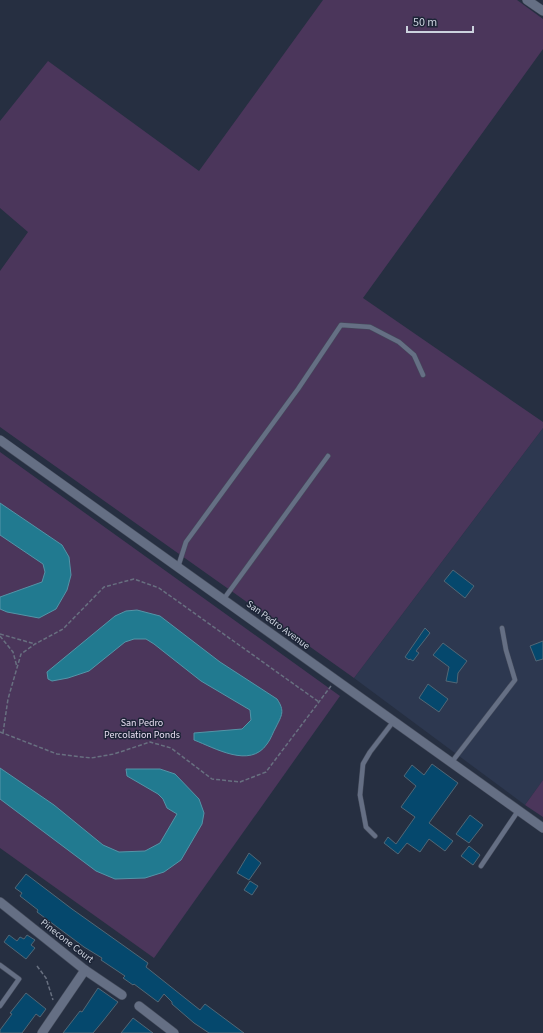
<svg xmlns="http://www.w3.org/2000/svg" width="543" height="1033" viewBox="0 0 543 1033" font-family="'Source Sans 3',sans-serif">
  <rect width="100%" height="100%" fill="#262f41"/>
  <path fill="#2d3850" d="M543 428V780L525 805 354 678Z"/>
  <g fill="#4b365b">
    <path d="M323 0H517L543 19V49L363 298 543 422V428L354 678 0 427V271L28 232 0 208V121L48 61 199 171Z"/>
    <path d="M0 452 340 696 154 958 0 848Z"/>
    <path d="M543 780V817L525 805Z"/>
  </g>
  <g fill="#217a90" stroke="#5494a7">
    <path d="M0 503 62 545 69 557 71 575 67 590 56 609 39 618 7 612 0 609V597L42 582 45 572 43 564 0 535Z"/>
    <path d="M137 610 160 616 220 662 277 699C285 711 282 715 276 727 273 732 271 739 267 744 250 769 215 748 194 740V733L242 729 251 720 250 710 201 681 154 644 146 639H134L125 642 89 671 68 678 52 681 48 679 47 672 115 616 126 611Z"/>
    <path d="M0 768 54 805 103 845 119 852 145 851 160 843 177 814 167 808 163 799 158 794 127 776 126 769H160L175 774 199 799 204 813 202 824 181 860 164 872 145 878 115 879 96 871 0 799Z"/>
  </g>
  <g fill="#05486d" stroke="#526776">
    <path d="M453 570 474 586 465 598 444 581Z"/>
    <path d="M425 628 430 633 416 651 419 653 413 661 410 659 409 660 405 657Z"/>
    <path d="M543 641V659L536 661 530 646Z"/>
    <path d="M443 643 467 661 458 673 457 683 446 681 449 667 433 655Z"/>
    <path d="M428 684 448 699 439 712 419 698Z"/>
    <path d="M432 764 458 783 429 823 453 841 445 851 429 839 420 852 407 843 398 854 384 843 388 837 396 844 415 817 401 807 416 786 404 776 412 765 424 775Z"/>
    <path d="M470 815 483 825 469 843 456 834Z"/>
    <path d="M469 846 480 855 473 865 461 856Z"/>
    <path d="M249 853 261 863 249 880 237 873Z"/>
    <path d="M26 874 72 909 148 963 146 967 200 1010 205 1004 244 1033H209L194 1023 172 1004V1002L164 994 158 1002 134 984 133 985 123 978 125 976 101 960 102 958 84 947 37 912 38 910 20 896 22 893 15 888Z"/>
    <path d="M250 881 258 886 252 895 244 890Z"/>
    <path d="M9 935 17 941 20 937 24 939 27 935 35 940 31 945 35 948 26 959 4 942Z"/>
    <path d="M98 988 118 1002 103 1021 93 1033H63L80 1011 82 1012Z"/>
    <path d="M26 993 46 1009 40 1017 36 1014 22 1033H0V1030L12 1014 10 1013Z"/>
    <path d="M133 1018 153 1033H121Z"/>
  </g>
  <g fill="none" stroke-linecap="round" stroke-linejoin="round">
    <g stroke="#444b5b" stroke-width="5.5">
      <g id="lane">
        <path d="M178 567 186 542 298 389 341 325 370 327 399 342 414 355 423 375"/>
        <path d="M223 600 328 456"/>
        <path d="M451 763 515 680 506 650 502 628"/>
        <path d="M375 836 366 827 360 795 363 764 370 752 393 722"/>
        <path d="M481 866 518 811"/>
        <path d="M0 965 19 979 0 1006"/>
      </g>
    </g>
    <g stroke="#444b5b" stroke-width="10">
      <g id="street">
        <path d="M527 0 543 11"/>
        <path d="M0 440 543 828"/>
        <path d="M0 902 85 970 122 995"/>
        <path d="M139 1006 174 1033"/>
        <path d="M42 1033 85 970"/>
      </g>
    </g>
    <g stroke="#687080" stroke-width="1.5" stroke-dasharray="4 2" stroke-linecap="butt">
      <path d="M0 634 35 644"/>
      <path d="M0 636 13 652 17 667"/>
      <path d="M0 732 57 754 91 758 114 754 150 742 171 748 212 779 240 782 266 772 331 686"/>
      <path d="M3 733 8 699 21 654 35 644 63 629 104 587 134 579 159 588 319 702"/>
      <path d="M37 966 46 978 53 1000"/>
    </g>
    <use href="#lane" stroke="#656f84" stroke-width="4.5"/>
    <use href="#street" stroke="#656f84" stroke-width="9"/>
  </g>
  <g text-anchor="middle" dominant-baseline="central" stroke-width="3" stroke-linejoin="round" paint-order="stroke">
    <g font-size="10" fill="#ccd2de" stroke="#1d2537">
      <text transform="translate(278 625) rotate(36)">San Pedro Avenue</text>
      <text transform="translate(67 941) rotate(38)">Pinecone Court</text>
    </g>
    <g font-size="10" fill="#e8def1" stroke="#1d2537">
      <text x="142" y="723">San Pedro<tspan x="142" dy="12">Percolation Ponds</tspan></text>
    </g>
  </g>
  <path d="M407 26v6h66v-6" fill="none" stroke="#ccd2de" stroke-width="2"/>
  <text x="413" y="26" font-size="12" fill="#ccd2de" stroke="#1d2537" stroke-width="3" paint-order="stroke">50 m</text>
</svg>
